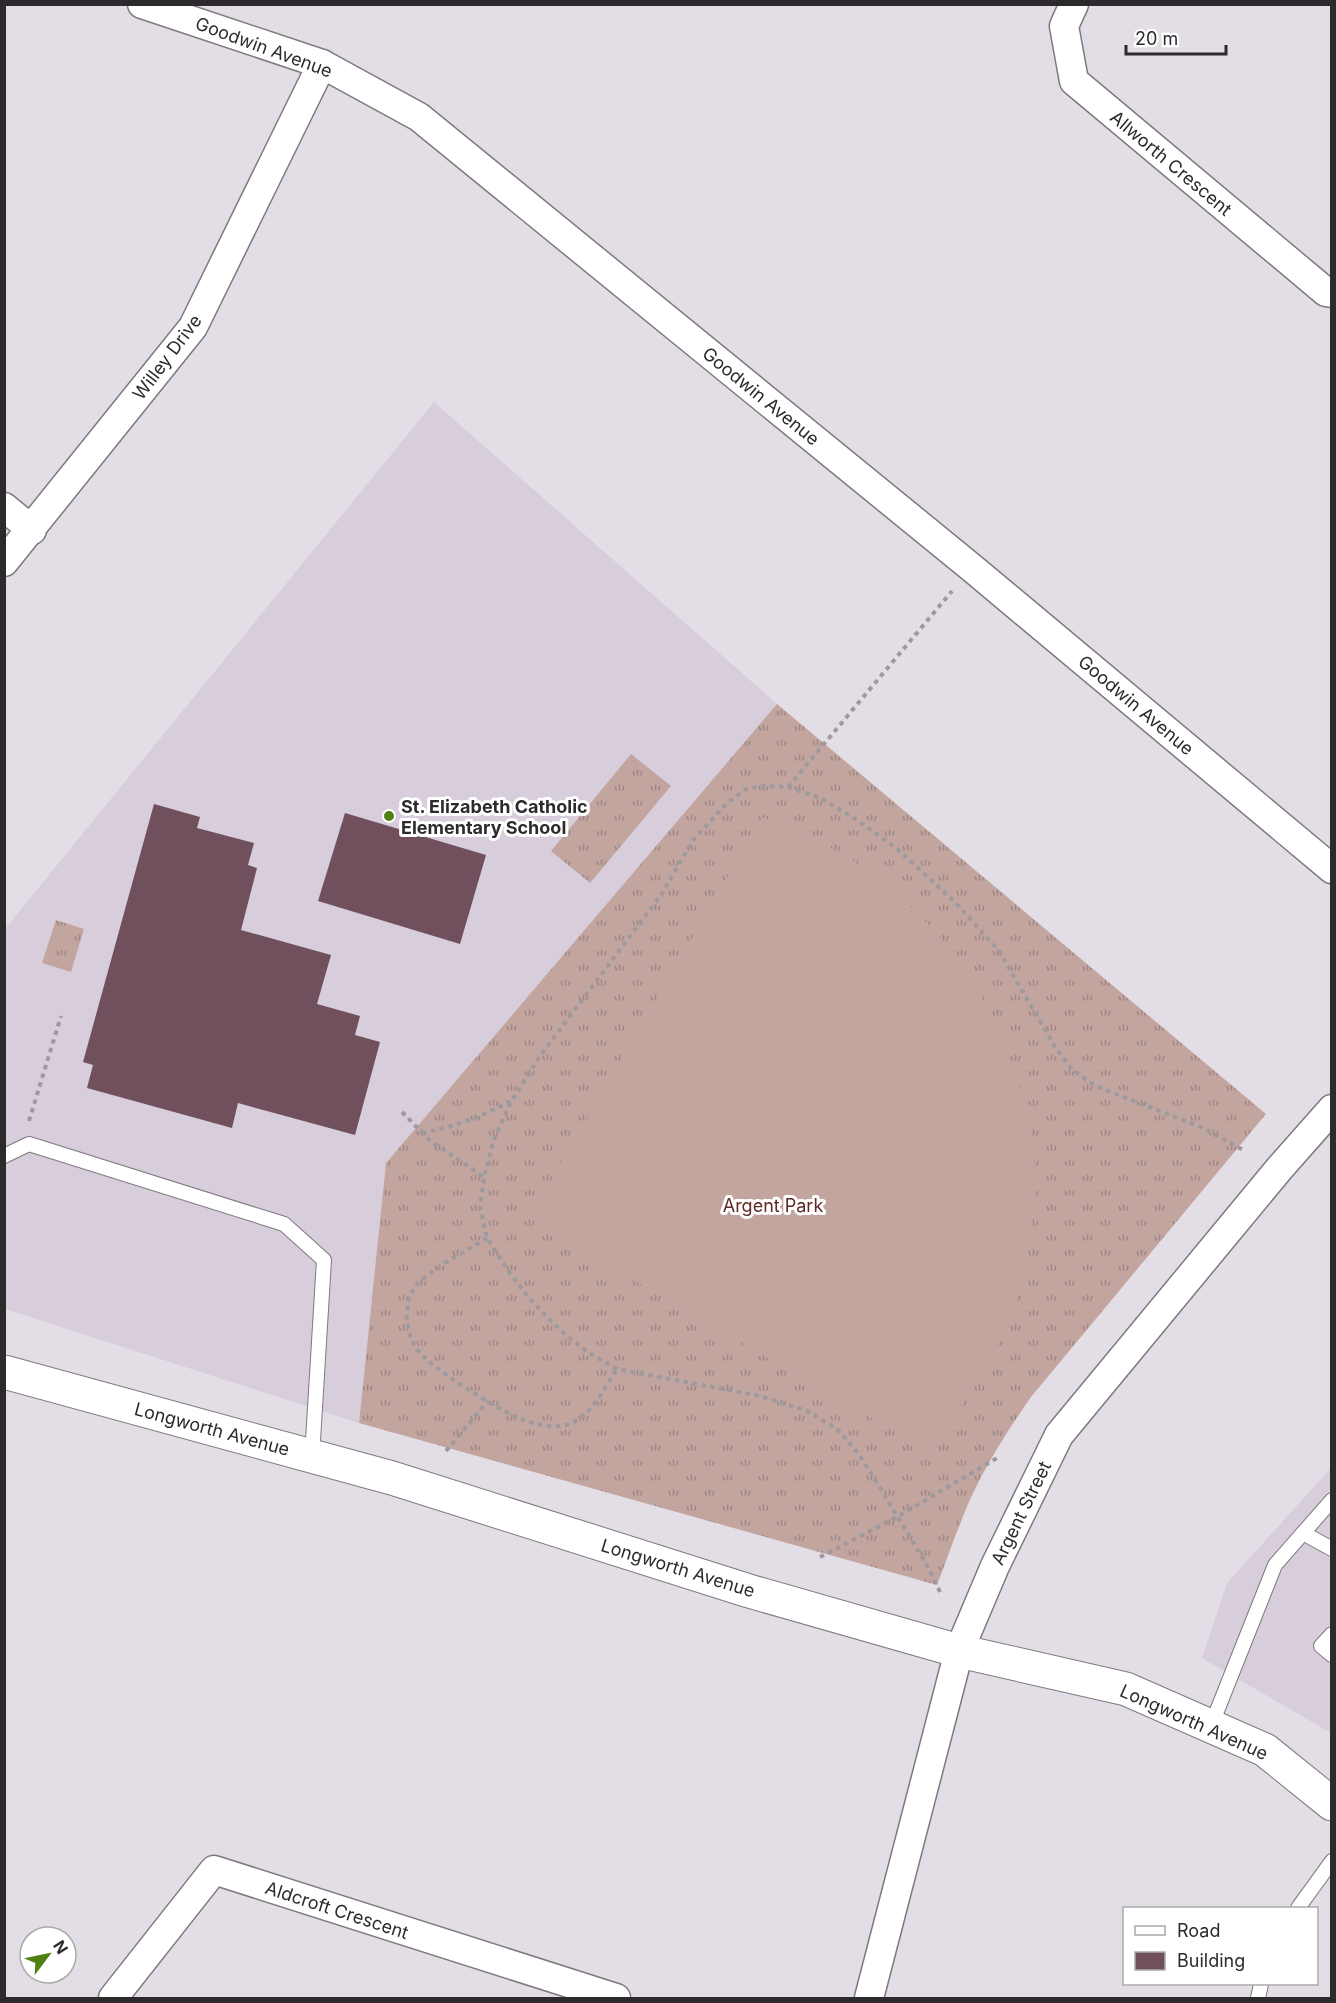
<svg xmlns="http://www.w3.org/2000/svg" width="1336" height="2003" viewBox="0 0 1336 2003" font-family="Inter,sans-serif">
  <defs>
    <pattern id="grass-tufts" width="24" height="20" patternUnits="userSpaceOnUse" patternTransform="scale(1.5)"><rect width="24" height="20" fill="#c3a5a0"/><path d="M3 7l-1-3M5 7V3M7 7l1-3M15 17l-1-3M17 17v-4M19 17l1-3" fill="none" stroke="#9f8783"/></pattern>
  </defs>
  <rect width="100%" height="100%" fill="#e3dde5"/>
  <g fill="#d8cddb">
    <path d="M434 402 777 704 386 1163 359 1423 5 1309V929Z"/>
    <path d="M1331 1468V1733L1202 1658 1227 1583Z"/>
  </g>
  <g fill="url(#grass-tufts)">
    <path d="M777 704 1266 1114 1031 1397C1013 1423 996 1449 981 1477 963 1511 951 1549 937 1585L359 1423 386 1163Z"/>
    <path d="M631 754 671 786 590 883 551 851Z"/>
    <path d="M56 920 84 929 71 972 42 963Z"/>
  </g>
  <path fill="#c3a5a0" d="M762 817C783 826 804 834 824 844 854 860 885 881 909 905 972 964 1013 1044 1030 1128 1042 1184 1030 1267 1009 1320 989 1368 959 1409 930 1452L549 1231 542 1207 555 1184 551 1181Z"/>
  <g fill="#71505d">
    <path d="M154 804 200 817 197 828 254 843 248 865 257 868 241 930 331 955 317 1004 360 1016 355 1035 380 1042 355 1135 238 1103 232 1128 87 1088 93 1065 83 1062Z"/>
    <path d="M345 813 486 855 460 944 318 901Z"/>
  </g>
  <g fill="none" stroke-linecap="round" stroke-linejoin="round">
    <g stroke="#7e787f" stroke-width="16">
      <g id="service">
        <path d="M4 1156 29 1144 284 1224 324 1260 312 1457"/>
        <path d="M1303 1533 1332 1549"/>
        <path d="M1332 1634 1321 1646 1332 1655"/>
        <path d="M1211 1726 1275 1565 1332 1500"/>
        <path d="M1298 1908 1332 1861"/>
        <path d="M1258 1998 1261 1984"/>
      </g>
    </g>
    <g stroke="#7e787f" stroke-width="31">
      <g id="minor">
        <path d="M142 4 322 64 419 117 972 568 1332 869"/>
        <path d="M1074 4 1064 26 1074 81 1326 292 1332 293"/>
        <path d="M4 507 32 530"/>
        <path d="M4 562 193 327 322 64"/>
        <path d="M113 1998 214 1870 616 1998"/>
        <path d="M869 1998 959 1651 995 1566 1059 1435 1279 1169 1332 1109"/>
      </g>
    </g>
    <g stroke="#7e787f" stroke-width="35">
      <path id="tertiary" d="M4 1372 392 1478 749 1591 959 1651 1126 1689 1265 1750 1332 1804"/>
    </g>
    <g stroke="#9e999f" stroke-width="4" stroke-dasharray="4.5 4.5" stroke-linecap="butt">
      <path d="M788 787 820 798 851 816 895 847 955 902 999 951 1055 1047 1071 1068 1089 1082 1103 1089 1201 1127 1245 1151"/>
      <path d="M402 1112 429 1140 484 1177"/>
      <path d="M29 1121 61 1016"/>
      <path d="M422 1133C453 1127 482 1117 510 1101"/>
      <path d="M487 1238C468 1250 427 1271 415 1287 403 1305 405 1330 416 1348 427 1366 500 1411 521 1419 535 1424 551 1429 566 1425 591 1418 603 1389 617 1369"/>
      <path d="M446 1451 488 1401"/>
      <path d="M820 1557 897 1517 997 1458"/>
      <path d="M940 1592 928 1567 876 1481 858 1453 837 1429 807 1411 760 1396 617 1369 589 1353 561 1331 529 1298 509 1272 487 1238 480 1207 484 1177 494 1139 512 1100 540 1056 661 895 693 840 727 803 746 789 764 786 788 787 952 591"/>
    </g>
    <use href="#service" stroke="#fff" stroke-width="14"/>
    <use href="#minor" stroke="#fff" stroke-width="28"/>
    <use href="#tertiary" stroke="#fff" stroke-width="33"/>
  </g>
  <circle fill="#4e8013" stroke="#fff" stroke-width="2" cx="389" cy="816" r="6"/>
  <g text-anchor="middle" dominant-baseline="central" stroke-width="6" stroke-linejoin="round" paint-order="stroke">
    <g font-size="18" fill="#2d2a2d" stroke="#fff">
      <text transform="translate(264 47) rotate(20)">Goodwin Avenue</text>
      <text transform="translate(1171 163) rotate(40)">Allworth Crescent</text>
      <text transform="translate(167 357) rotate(-53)">Willey Drive</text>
      <text transform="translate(761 396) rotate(39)">Goodwin Avenue</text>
      <text transform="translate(1136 705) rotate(40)">Goodwin Avenue</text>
      <text transform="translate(212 1429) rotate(15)">Longworth Avenue</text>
      <text transform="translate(1021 1513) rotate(-64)">Argent Street</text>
      <text transform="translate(678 1568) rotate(17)">Longworth Avenue</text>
      <text transform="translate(1194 1722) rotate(24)">Longworth Avenue</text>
      <text transform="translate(337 1910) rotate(18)">Aldcroft Crescent</text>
    </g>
    <g font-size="18" font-weight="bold" fill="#2d2a2d" stroke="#fff" text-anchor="start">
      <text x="401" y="806">St. Elizabeth Catholic<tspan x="401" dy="21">Elementary School</tspan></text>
    </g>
    <g font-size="18" fill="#5e2a24" stroke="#fff">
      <text x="773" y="1205">Argent Park</text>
    </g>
  </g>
  <rect width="1336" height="2003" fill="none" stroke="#2d2a2d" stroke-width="12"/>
  <rect x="1123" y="1907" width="195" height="78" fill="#ffffff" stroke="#abaaab" stroke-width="1.5"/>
  <rect x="1135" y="1926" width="30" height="9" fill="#ffffff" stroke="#abaaab" stroke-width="1.5"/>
  <text x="1177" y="1937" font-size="18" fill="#2d2a2d">Road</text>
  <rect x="1135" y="1952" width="30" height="18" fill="#71505d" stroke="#abaaab" stroke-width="1.5"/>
  <text x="1177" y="1967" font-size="18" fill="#2d2a2d">Building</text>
  <g transform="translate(48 1955) rotate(58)"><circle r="28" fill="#ffffff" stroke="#abaaab" stroke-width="1.5"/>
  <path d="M0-4.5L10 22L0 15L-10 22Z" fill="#4e8013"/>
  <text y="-9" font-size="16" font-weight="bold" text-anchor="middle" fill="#2d2a2d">N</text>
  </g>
  <path d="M1126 45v9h100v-9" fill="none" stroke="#2d2a2d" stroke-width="3"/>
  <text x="1135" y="45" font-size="18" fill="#2d2a2d" stroke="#ffffff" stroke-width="4.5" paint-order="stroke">20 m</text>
</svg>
